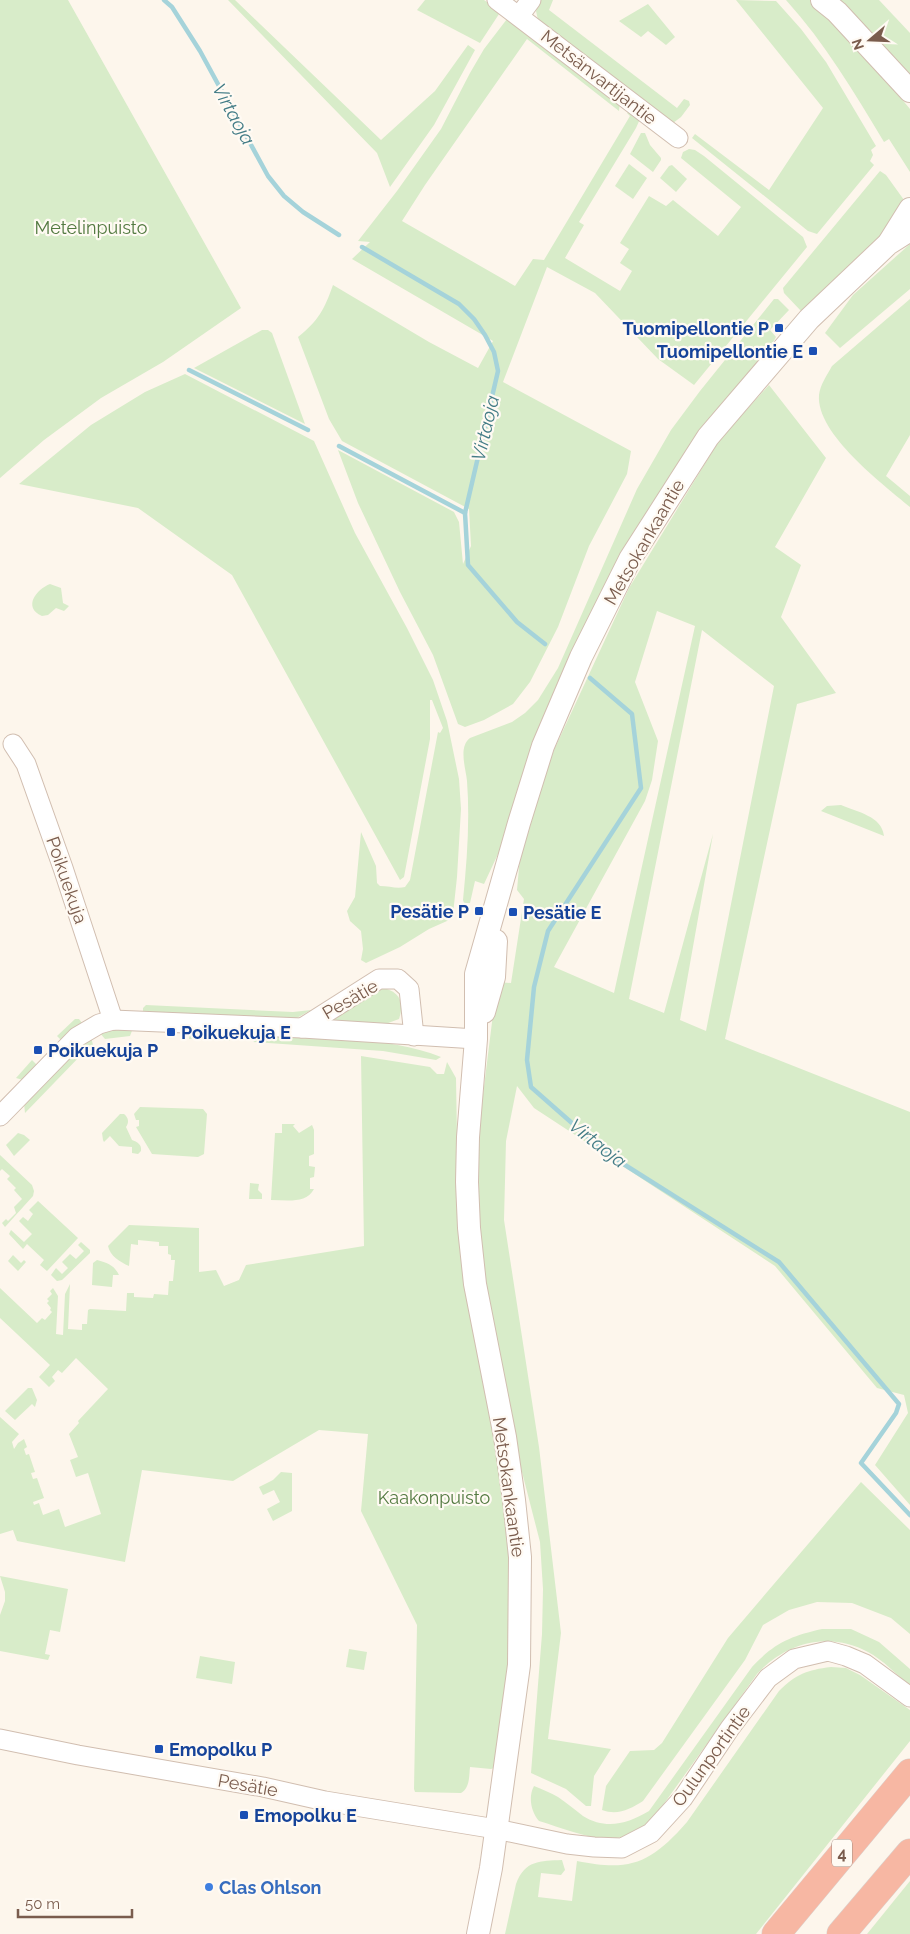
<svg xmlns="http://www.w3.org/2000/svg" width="910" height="1934" viewBox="0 0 910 1934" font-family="Raleway,sans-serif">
  <rect width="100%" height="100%" fill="#fdf6ec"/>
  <g fill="#d8ecc9" fill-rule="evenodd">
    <path d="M0 0H68L241 308 163 362 101 398 44 440 0 478Z"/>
    <path d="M228 0H235L381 140 435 91 468 45 475 50 434 125 390 187 377 153Z"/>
    <path d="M425 0H484L497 9 499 14 480 43 417 10Z"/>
    <path d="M540 0H553L549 10 677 108 684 99 689 101 690 105 681 117 673 123 538 20 536 11Z"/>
    <path d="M736 0 776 1 801 29 826 62 876 146 871 150 873 155 870 161 874 165 817 234 808 231 692 138 695 134 769 190 823 108Z"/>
    <path d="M786 0H811L865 55 910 109V172L889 139 884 142C854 92 825 43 786 0Z"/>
    <path d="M835 0H879L910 33V76Z"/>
    <path d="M648 4 675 37 666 45 648 31 641 37 619 21Z"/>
    <path d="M507 19 620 101 619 111 527 39 425 185 402 221 515 286 533 259 544 260 630 116 627 113 630 111 640 119 636 128 579 222 584 225 565 258 620 291 632 271 620 263 629 249 620 243 649 196 666 206 673 200 718 236 741 207 681 158 683 152 689 149 695 150 704 156 803 237 807 247 694 385 658 359 595 293 547 267 503 382 631 451 627 474 589 546 558 627 530 682 513 704 484 720 465 727 458 724 433 655 400 592 358 503 338 450 454 512 459 522 463 564 471 546 469 509 342 441 329 419 298 337C319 320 324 310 333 285L429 342 478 368 493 341 352 259 370 242 358 241 397 191 441 129 470 73 484 49Z"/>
    <path d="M641 133H645L650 145 661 158V160L653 172 630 154Z"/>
    <path d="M629 164 647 178 633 199 615 186Z"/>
    <path d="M672 165 687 179 676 192 660 178 669 166Z"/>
    <path d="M880 171 886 175 904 200 897 210 901 213 841 281 801 311 784 293 783 288Z"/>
    <path d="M910 244V289L840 348 825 333 853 295Z"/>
    <path d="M774 299H778L789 310 770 330 776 337 758 369 672 481 484 884 475 881 470 903H464L463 900C467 860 470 821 467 781 466 769 458 747 470 738L512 722 525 713 538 700 558 668 637 489 671 430 700 391Z"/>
    <path d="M910 299V435L886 476 910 496V507C883 484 816 434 819 395 820 385 827 375 832 366Z"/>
    <path d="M262 330H268L272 333 305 424 194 368Z"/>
    <path d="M185 374 314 441 355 533 407 628 433 680 447 721 459 779 461 809 457 877 453 914 447 921 429 929 400 947 366 963 361 960 363 949 361 931 350 921 347 911 355 897 361 832 376 866 377 883 380 886C389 886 397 889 405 887L410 880 438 732 440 733 443 728 432 700H430V739L404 877 400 880 232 575 138 508 19 484 91 425 145 392Z"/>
    <path d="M769 385 826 458 775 547 801 565 781 617 836 693 797 704 725 1039 910 1112V1505L875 1465 908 1413 904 1395 877 1388 775 1266 534 1108 517 1086 506 1141 504 1220 539 1447 561 1633 548 1739 611 1749 594 1776 591 1806H586L566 1789 531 1773 542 1634 543 1589 540 1542 512 1433 483 1282 478 1228V1135L497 982 511 983 524 899 517 890 520 856 528 826 554 750 629 588 720 439ZM657 611 695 626 614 993 554 967 645 801 652 780 658 741 635 682ZM702 630 774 686 706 1031 680 1020 713 834 664 1013 629 999Z"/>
    <path d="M50 584 61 588 63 603 69 606 64 611 56 608 48 615 42 616C22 607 37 589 50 584Z"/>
    <path d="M841 805C857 812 882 816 884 836L821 811 827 806Z"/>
    <path d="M380 987C399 991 405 1001 399 1019L380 1026 329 1022Z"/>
    <path d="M146 1005 293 1012 311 1010 295 1019 143 1012V1008Z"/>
    <path d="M75 1019H79L82 1023 61 1040 57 1036Z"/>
    <path d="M133 1028 130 1036 105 1039 100 1033 108 1030Z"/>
    <path d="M190 1031 225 1032 230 1041 189 1039Z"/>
    <path d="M262 1035C318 1038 389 1036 441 1057L436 1060 383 1051 253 1042Z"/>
    <path d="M91 1037 93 1045 83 1053 25 1113 24 1103 76 1049Z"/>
    <path d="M361 1056 430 1067 437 1074H444L447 1062 456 1078 457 1138 511 1556 509 1660 494 1768 491 1769 470 1767C469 1776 470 1788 461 1793L415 1792 414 1789 417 1625 361 1511 368 1434 319 1430 233 1481 142 1470 125 1562 17 1541 13 1530 0 1534V1417L19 1434 12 1442 14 1449 18 1443 24 1439 27 1447 24 1449 26 1455 29 1454 35 1472 31 1473 33 1479 37 1478 44 1498 33 1502 34 1505 39 1503 43 1515 59 1509 65 1527 101 1514 88 1473 76 1477 70 1460 78 1457 69 1434 79 1423 78 1421 108 1389 76 1358 62 1373 58 1370 52 1377 55 1381 49 1387 39 1377 50 1365 0 1318V1288L37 1323 42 1318 45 1320 52 1312 50 1310 51 1308 47 1303 49 1301 47 1299 52 1294 50 1291 53 1288 58 1296 56 1334 63 1335 65 1294 70 1284 68 1329 82 1330V1324H87L88 1310 90 1309 126 1311 127 1293H134V1297L153 1298 154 1294 168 1295 169 1281H173L175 1260H171V1255L168 1254V1246H159V1242L138 1240V1245L131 1244 129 1266C120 1262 110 1256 108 1246L129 1225 199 1228V1272L216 1270 224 1286 239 1280 246 1265 364 1246Z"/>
    <path d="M32 1060 38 1066 23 1080 16 1078Z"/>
    <path d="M140 1107 203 1109 207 1114 204 1154 198 1157 152 1154 136 1127 139 1126V1120H136L134 1114Z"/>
    <path d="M120 1114H124C129 1118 129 1123 126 1127L132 1140C137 1142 142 1144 141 1151L138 1154 132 1153V1147L119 1146 110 1136 104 1142 103 1140 102 1133Z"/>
    <path d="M282 1124H295L293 1126 299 1133 312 1125 314 1130V1154L309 1156V1166L315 1167 314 1177 310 1178V1189H314C306 1204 287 1200 271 1200L275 1133H282Z"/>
    <path d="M18 1133 24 1135 30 1140 14 1156 6 1145Z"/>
    <path d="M0 1155 32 1185 34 1191 33 1196 5 1227 2 1223 6 1219 8 1221 16 1213 14 1207 22 1199 14 1190 16 1188 7 1179 10 1176 2 1169 0 1171Z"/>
    <path d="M250 1183 259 1184 258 1190 262 1194V1199H249Z"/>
    <path d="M38 1201 78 1238 47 1271 40 1265 44 1260 27 1244 23 1249 9 1234 11 1230 24 1242 32 1234 19 1221 23 1217 28 1221 33 1214 29 1210Z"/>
    <path d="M81 1242 90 1250V1253L62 1280 57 1281 51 1275 56 1268 62 1274 68 1268 62 1262 70 1254 76 1259 84 1251 78 1245Z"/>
    <path d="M13 1255 21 1263 24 1260 26 1262 18 1271 8 1261Z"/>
    <path d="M97 1260C108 1263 114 1265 119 1275H113L112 1287 92 1285 93 1263Z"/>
    <path d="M28 1388H32L37 1400 35 1407 32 1404 15 1420 5 1411Z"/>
    <path d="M281 1472 292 1473V1511L273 1521 267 1509 280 1502 274 1490 263 1495 259 1487 273 1480Z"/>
    <path d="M861 1482 910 1530V1634L891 1618 852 1603 817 1602 789 1610 763 1625 745 1660 643 1801C630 1809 618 1816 602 1810L606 1786 630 1751 654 1750 662 1743 728 1638Z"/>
    <path d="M0 1576 68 1589 60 1632 50 1630 45 1654 50 1655 48 1660 0 1651V1615L5 1601V1592Z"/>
    <path d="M822 1629H851L879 1642 910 1669V1686C897 1675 883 1660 868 1652 830 1631 786 1642 757 1674L653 1819C648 1823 643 1827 638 1831 607 1849 570 1830 539 1821 531 1812 528 1797 534 1786 542 1789 551 1793 558 1797 567 1803 575 1810 583 1816 606 1830 627 1824 649 1811L752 1667C774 1643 791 1636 822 1629Z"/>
    <path d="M349 1649 367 1652 364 1670 346 1667Z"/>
    <path d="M200 1656 235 1662 232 1684 196 1678Z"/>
    <path d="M831 1667 846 1668 860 1675 910 1710V1741L756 1934H505L516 1884C525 1860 540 1861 562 1860L565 1870 561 1875 541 1873 538 1897 572 1901 577 1861C631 1872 651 1863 687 1822L779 1691C796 1674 807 1670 831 1667Z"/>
    <path d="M910 1881V1934H867Z"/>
  </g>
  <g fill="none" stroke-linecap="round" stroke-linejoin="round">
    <g stroke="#a5d3da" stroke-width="4.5">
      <path d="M164 0 172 7 200 51 268 176 284 196 303 212 339 235"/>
      <path d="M362 247 459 304 474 319 485 335 494 352 498 371 465 513 468 565 517 622 545 644"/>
      <path d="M189 370 308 430"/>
      <path d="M339 446 465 513"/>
      <path d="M590 678 632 714 641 788 548 931 534 987 527 1060 531 1087 606 1153 779 1262 899 1404 896 1413 861 1463 910 1515"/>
    </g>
    <g stroke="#d1beb0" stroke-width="21">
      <g id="minor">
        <path d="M497 0 678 138"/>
        <path d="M519 16 531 0"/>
        <path d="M13 744 26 764 63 868 113 1020"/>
        <path d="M302 1028 379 979H398L409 989 414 1036"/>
        <path d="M0 1116 77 1037 99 1024 113 1020 302 1028 476 1039"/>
        <path d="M0 1739 78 1755 263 1787 325 1801 496 1829 567 1844 594 1847 622 1848 651 1833 683 1798 730 1728 768 1678 794 1659 828 1651 846 1656 865 1664 910 1697"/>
      </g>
    </g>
    <g stroke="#d1beb0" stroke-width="24">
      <g id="tertiary">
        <path d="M822 0 837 12 910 91"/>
        <path d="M890 241 910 209"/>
        <path d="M484 1012 494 977 496 941"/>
        <path d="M478 1934 491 1868 519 1665 520 1557 514 1500 505 1437 475 1284 469 1228 467 1182 468 1137 476 1039V974L519 823 543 746 581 657 630 559 708 437 809 319 888 244 910 230"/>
      </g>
    </g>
    <g stroke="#dad1cd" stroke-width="29">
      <g id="motorway">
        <path d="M776 1934 910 1773"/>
        <path d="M841 1934 910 1853"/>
      </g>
    </g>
    <use href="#minor" stroke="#fff" stroke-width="19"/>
    <use href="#tertiary" stroke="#fff" stroke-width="22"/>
    <use href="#motorway" stroke="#f7b7a3" stroke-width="28"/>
  </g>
  <g fill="#1a4fb4" stroke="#fffaf3" stroke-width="2">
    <rect x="774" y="323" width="10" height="10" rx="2.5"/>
    <rect x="808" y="346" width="10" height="10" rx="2.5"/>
    <rect x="474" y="906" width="10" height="10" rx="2.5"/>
    <rect x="508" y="907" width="10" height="10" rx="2.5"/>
    <rect x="166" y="1027" width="10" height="10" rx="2.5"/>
    <rect x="33" y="1045" width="10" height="10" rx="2.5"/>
    <rect x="154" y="1744" width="10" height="10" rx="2.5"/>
    <rect x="239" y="1810" width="10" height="10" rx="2.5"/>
  </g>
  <circle fill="#3f7fe0" stroke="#fffaf3" stroke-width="2" cx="209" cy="1887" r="5"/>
  <g text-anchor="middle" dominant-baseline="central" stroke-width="4.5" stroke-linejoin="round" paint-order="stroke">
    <rect fill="#fffaf3" stroke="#a28b7f" stroke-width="1" x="832" y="1839.5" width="20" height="27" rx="4"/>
    <g font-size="16" font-weight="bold" fill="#7a5c4d">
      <text x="842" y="1853">4</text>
    </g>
    <g font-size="18" fill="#7a5c4d" stroke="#fffaf3">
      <text transform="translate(599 77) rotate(38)">Metsänvartijantie</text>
      <text transform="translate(644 542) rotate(-60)">Metsokankaantie</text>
      <text transform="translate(67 880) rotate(71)">Poikuekuja</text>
      <text transform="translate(350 999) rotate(-30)">Pesätie</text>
      <text transform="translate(509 1487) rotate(82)">Metsokankaantie</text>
      <text transform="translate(711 1756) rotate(-54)">Oulunportintie</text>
      <text transform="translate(248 1785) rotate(10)">Pesätie</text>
    </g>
    <g font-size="18" fill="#537a41" stroke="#fffaf3">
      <text x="91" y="227">Metelinpuisto</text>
      <text x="434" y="1497">Kaakonpuisto</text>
    </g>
    <g font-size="18" font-weight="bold" fill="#164399" stroke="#fffaf3" text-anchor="start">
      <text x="769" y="328" text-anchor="end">Tuomipellontie P</text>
      <text x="803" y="351" text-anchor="end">Tuomipellontie E</text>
      <text x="469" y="911" text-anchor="end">Pesätie P</text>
      <text x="523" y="912">Pesätie E</text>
      <text x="181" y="1032">Poikuekuja E</text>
      <text x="48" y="1050">Poikuekuja P</text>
      <text x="169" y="1749">Emopolku P</text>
      <text x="254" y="1815">Emopolku E</text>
    </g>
    <g font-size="18" font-weight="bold" fill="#366cbe" stroke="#fffaf3" text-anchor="start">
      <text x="219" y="1887">Clas Ohlson</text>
    </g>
    <g font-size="19" font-style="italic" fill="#437c86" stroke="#fffaf3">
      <text transform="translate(234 114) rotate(61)">Virtaoja</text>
      <text transform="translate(485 428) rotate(-77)">Virtaoja</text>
      <text transform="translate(598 1143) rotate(38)">Virtaoja</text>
    </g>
  </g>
  <g transform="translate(870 40) rotate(251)" stroke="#fffaf3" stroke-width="4" paint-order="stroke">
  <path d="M0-4L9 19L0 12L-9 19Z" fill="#7a5c4d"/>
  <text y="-8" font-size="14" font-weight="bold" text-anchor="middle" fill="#7a5c4d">N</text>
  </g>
  <path d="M18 1909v8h114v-8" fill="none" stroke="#7a5c4d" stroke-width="2.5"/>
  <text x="25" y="1909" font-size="15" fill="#7a5c4d" stroke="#fffaf3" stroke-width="4" paint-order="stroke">50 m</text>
</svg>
